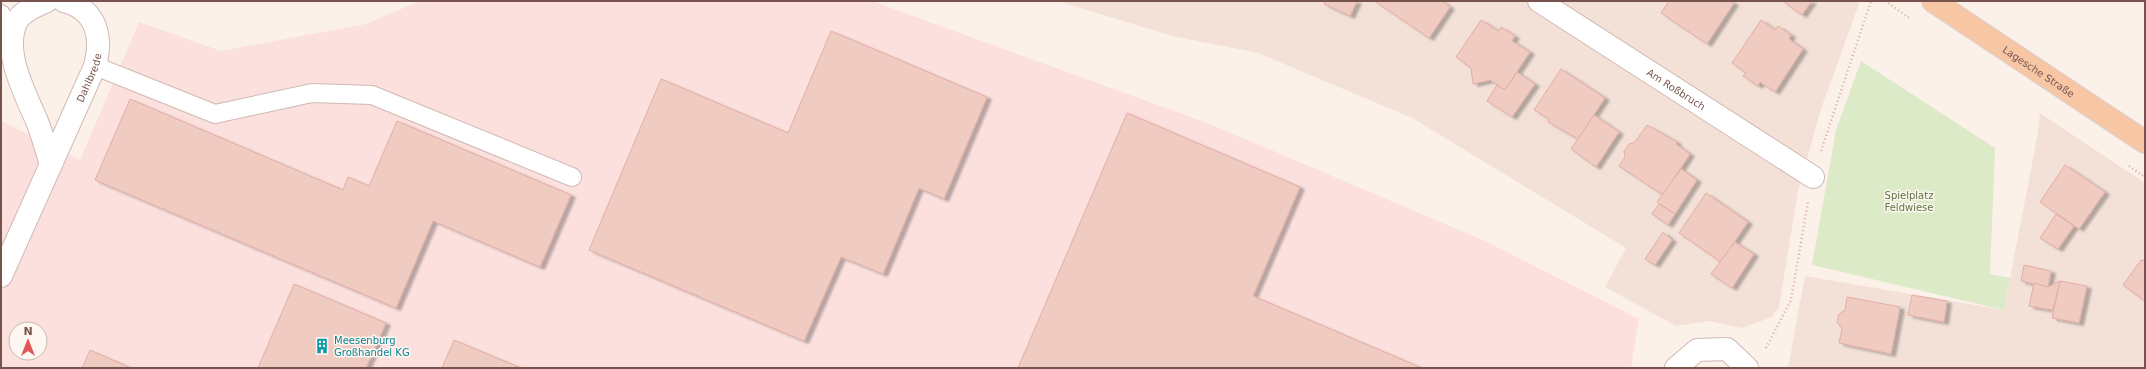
<svg xmlns="http://www.w3.org/2000/svg" width="2146" height="369" viewBox="0 0 2146 369" font-family="'DejaVu Sans',sans-serif">
  <defs>
    <filter id="shadow"><feDropShadow dx="4.5" dy="2.5" stdDeviation="1" flood-color="#0004"/></filter>
  </defs>
  <rect width="100%" height="100%" fill="#fcf1e9"/>
  <g fill="#f3e1d8">
    <path d="M1058 1H1860L1821 109 1798 191 1779 307 1772 317 1742 328 1709 321 1676 326 1605 287 1626 248 1412 118 1258 53 1172 36Z"/>
    <path d="M2040 113 2145 183V368H1788L1805 276 2004 310 2038 132Z"/>
  </g>
  <path fill="#fbe0de" fill-rule="evenodd" d="M420 1H872L1210 124 1487 242 1639 319 1631 368H1V121L80 160 139 22 221 51 366 24ZM16 329H40V353H16Z"/>
  <path fill="#ddeac8" d="M1861 61 1995 148 1990 274 2010 278 2004 310 1812 265 1836 130Z"/>
  <g fill="#f0cbc2" stroke="#e2aea3" filter="url(#shadow)">
    <path d="M1325 1H1357L1350 16 1324 4Z"/>
    <path d="M1377 1H1442L1450 7 1429 38 1376 2Z"/>
    <path d="M1669 1H1731L1734 3 1707 44 1661 13Z"/>
    <path d="M1786 1H1812L1802 15 1785 3Z"/>
    <path d="M1481 20 1498 31 1501 27 1515 36 1512 41 1530 52 1505 90 1490 80 1473 84 1471 68 1456 57Z"/>
    <path d="M1761 20 1775 30 1778 26 1791 35 1789 39 1803 49 1775 92 1760 82 1758 86 1743 76 1746 73 1732 63Z"/>
    <path d="M831 31 987 97 944 199 919 188 883 274 841 257 804 341 589 250 661 79 788 133Z"/>
    <path d="M1561 69 1605 98 1578 139 1548 122 1549 119 1534 110Z"/>
    <path d="M1517 72 1535 84 1512 117 1487 101 1497 85 1505 90Z"/>
    <path d="M130 99 343 190 348 177 369 186 397 121 571 195 540 267 433 221 396 308 95 180Z"/>
    <path d="M1127 113 1300 187 1253 296 1422 368H1018Z"/>
    <path d="M1594 115 1619 132 1596 167 1571 149Z"/>
    <path d="M1647 125 1677 142 1676 144 1690 154 1663 195 1619 166 1625 157 1624 151 1629 144 1635 142Z"/>
    <path d="M2065 165 2105 192 2079 229 2040 202Z"/>
    <path d="M1681 169 1697 180 1675 214 1657 202Z"/>
    <path d="M1706 193 1748 222 1721 262 1679 233Z"/>
    <path d="M1659 204 1675 214 1668 225 1652 214Z"/>
    <path d="M2056 214 2074 226 2058 249 2040 238Z"/>
    <path d="M1663 232 1672 240 1655 265 1645 259Z"/>
    <path d="M1735 242 1754 254 1732 288 1711 274Z"/>
    <path d="M2145 258V301L2123 285 2141 260 2143 261Z"/>
    <path d="M2024 265 2051 271 2048 287 2021 281Z"/>
    <path d="M2060 281 2087 286 2079 323 2052 318Z"/>
    <path d="M2060 281 2053 310 2029 306 2034 283 2048 287Z"/>
    <path d="M294 284 386 323 366 368H258Z"/>
    <path d="M1912 295 1947 301 1944 322 1908 315Z"/>
    <path d="M1847 297 1900 307 1891 354 1839 343 1842 329 1837 322 1839 314 1845 310Z"/>
    <path d="M454 340 521 368H442Z"/>
    <path d="M90 350 131 368H82Z"/>
  </g>
  <g fill="none" stroke-linecap="round" stroke-linejoin="round">
    <g stroke="#d0b9b2" stroke-width="20">
      <g id="service">
        <path d="M1 14 5 24 14 27"/>
        <path d="M95 66 215 114 312 93 372 95 572 177"/>
      </g>
    </g>
    <g stroke="#d0b9b2" stroke-width="24">
      <g id="minor">
        <path d="M47 1C37 5 25 10 18 19 0 50 26 94 38 124 43 137 47 151 51 165"/>
        <path id="s1" d="M1539 1 1813 177"/>
        <path id="s2" d="M1 276 95 66C103 36 96 9 64 1"/>
        <path d="M1676 368 1697 350 1727 349 1747 368"/>
      </g>
    </g>
    <g stroke="#d9cfcd" stroke-width="24">
      <g id="primary">
        <path id="s3" d="M1933 1 2145 142"/>
      </g>
    </g>
    <g stroke="#d6ada5" stroke-width="2.5" stroke-dasharray="1 3" stroke-linecap="butt">
      <path d="M1885 1 1911 19"/>
      <path d="M1821 151 1871 1"/>
      <path d="M2129 166 2145 177"/>
      <path d="M1766 348 1791 300 1808 202"/>
    </g>
    <use href="#service" stroke="#fff" stroke-width="18"/>
    <use href="#minor" stroke="#fff" stroke-width="22"/>
    <use href="#primary" stroke="#f7c7a5" stroke-width="22"/>
  </g>
  <defs>
    <g id="building-bare" transform="scale(1.2)"><path d="M-4-6H4V6H1V3H-1V6H-4ZM-2.5-4.3h1.7v1.8h-1.7ZM.8-4.3h1.7v1.8H.8ZM-2.5-1h1.7V.8h-1.7ZM.8-1h1.7V.8H.8Z" fill="#0f9aa8" stroke="#fef6f0" stroke-width="2.5" paint-order="stroke"/></g>
  </defs>
  <g fill-rule="evenodd">
    <use href="#building-bare" x="322" y="346"/>
  </g>
  <g text-anchor="middle" dominant-baseline="central" stroke-width="3" stroke-linejoin="round" paint-order="stroke">
    <g font-size="10" fill="#76534d" stroke="#fef6f0">
      <text stroke="none"><textPath href="#s3" startOffset="127">Lagesche Straße</textPath></text>
      <text stroke="none"><textPath href="#s2" startOffset="217">Dahlbrede</textPath></text>
      <text stroke="none"><textPath href="#s1" startOffset="163">Am Roßbruch</textPath></text>
    </g>
    <g font-size="10" fill="#5c7542" stroke="#fef6f0">
      <text x="1909" y="195">Spielplatz<tspan x="1909" dy="12">Feldwiese</tspan></text>
    </g>
    <g font-size="10" fill="#0d838f" stroke="#fef6f0" text-anchor="start">
      <text x="334" y="340">Meesenburg<tspan x="334" dy="12">Großhandel KG</tspan></text>
    </g>
  </g>
  <rect width="2146" height="369" fill="none" stroke="#76534d" stroke-width="4"/>
  <g transform="translate(28 341)"><circle r="19" fill="#fef6f0" stroke="#c8b5af"/>
  <path d="M0-3L7 15L0 10L-7 15Z" fill="#e05654"/>
  <text y="-6" font-size="11" font-weight="bold" text-anchor="middle" fill="#76534d">N</text>
  </g>
</svg>
